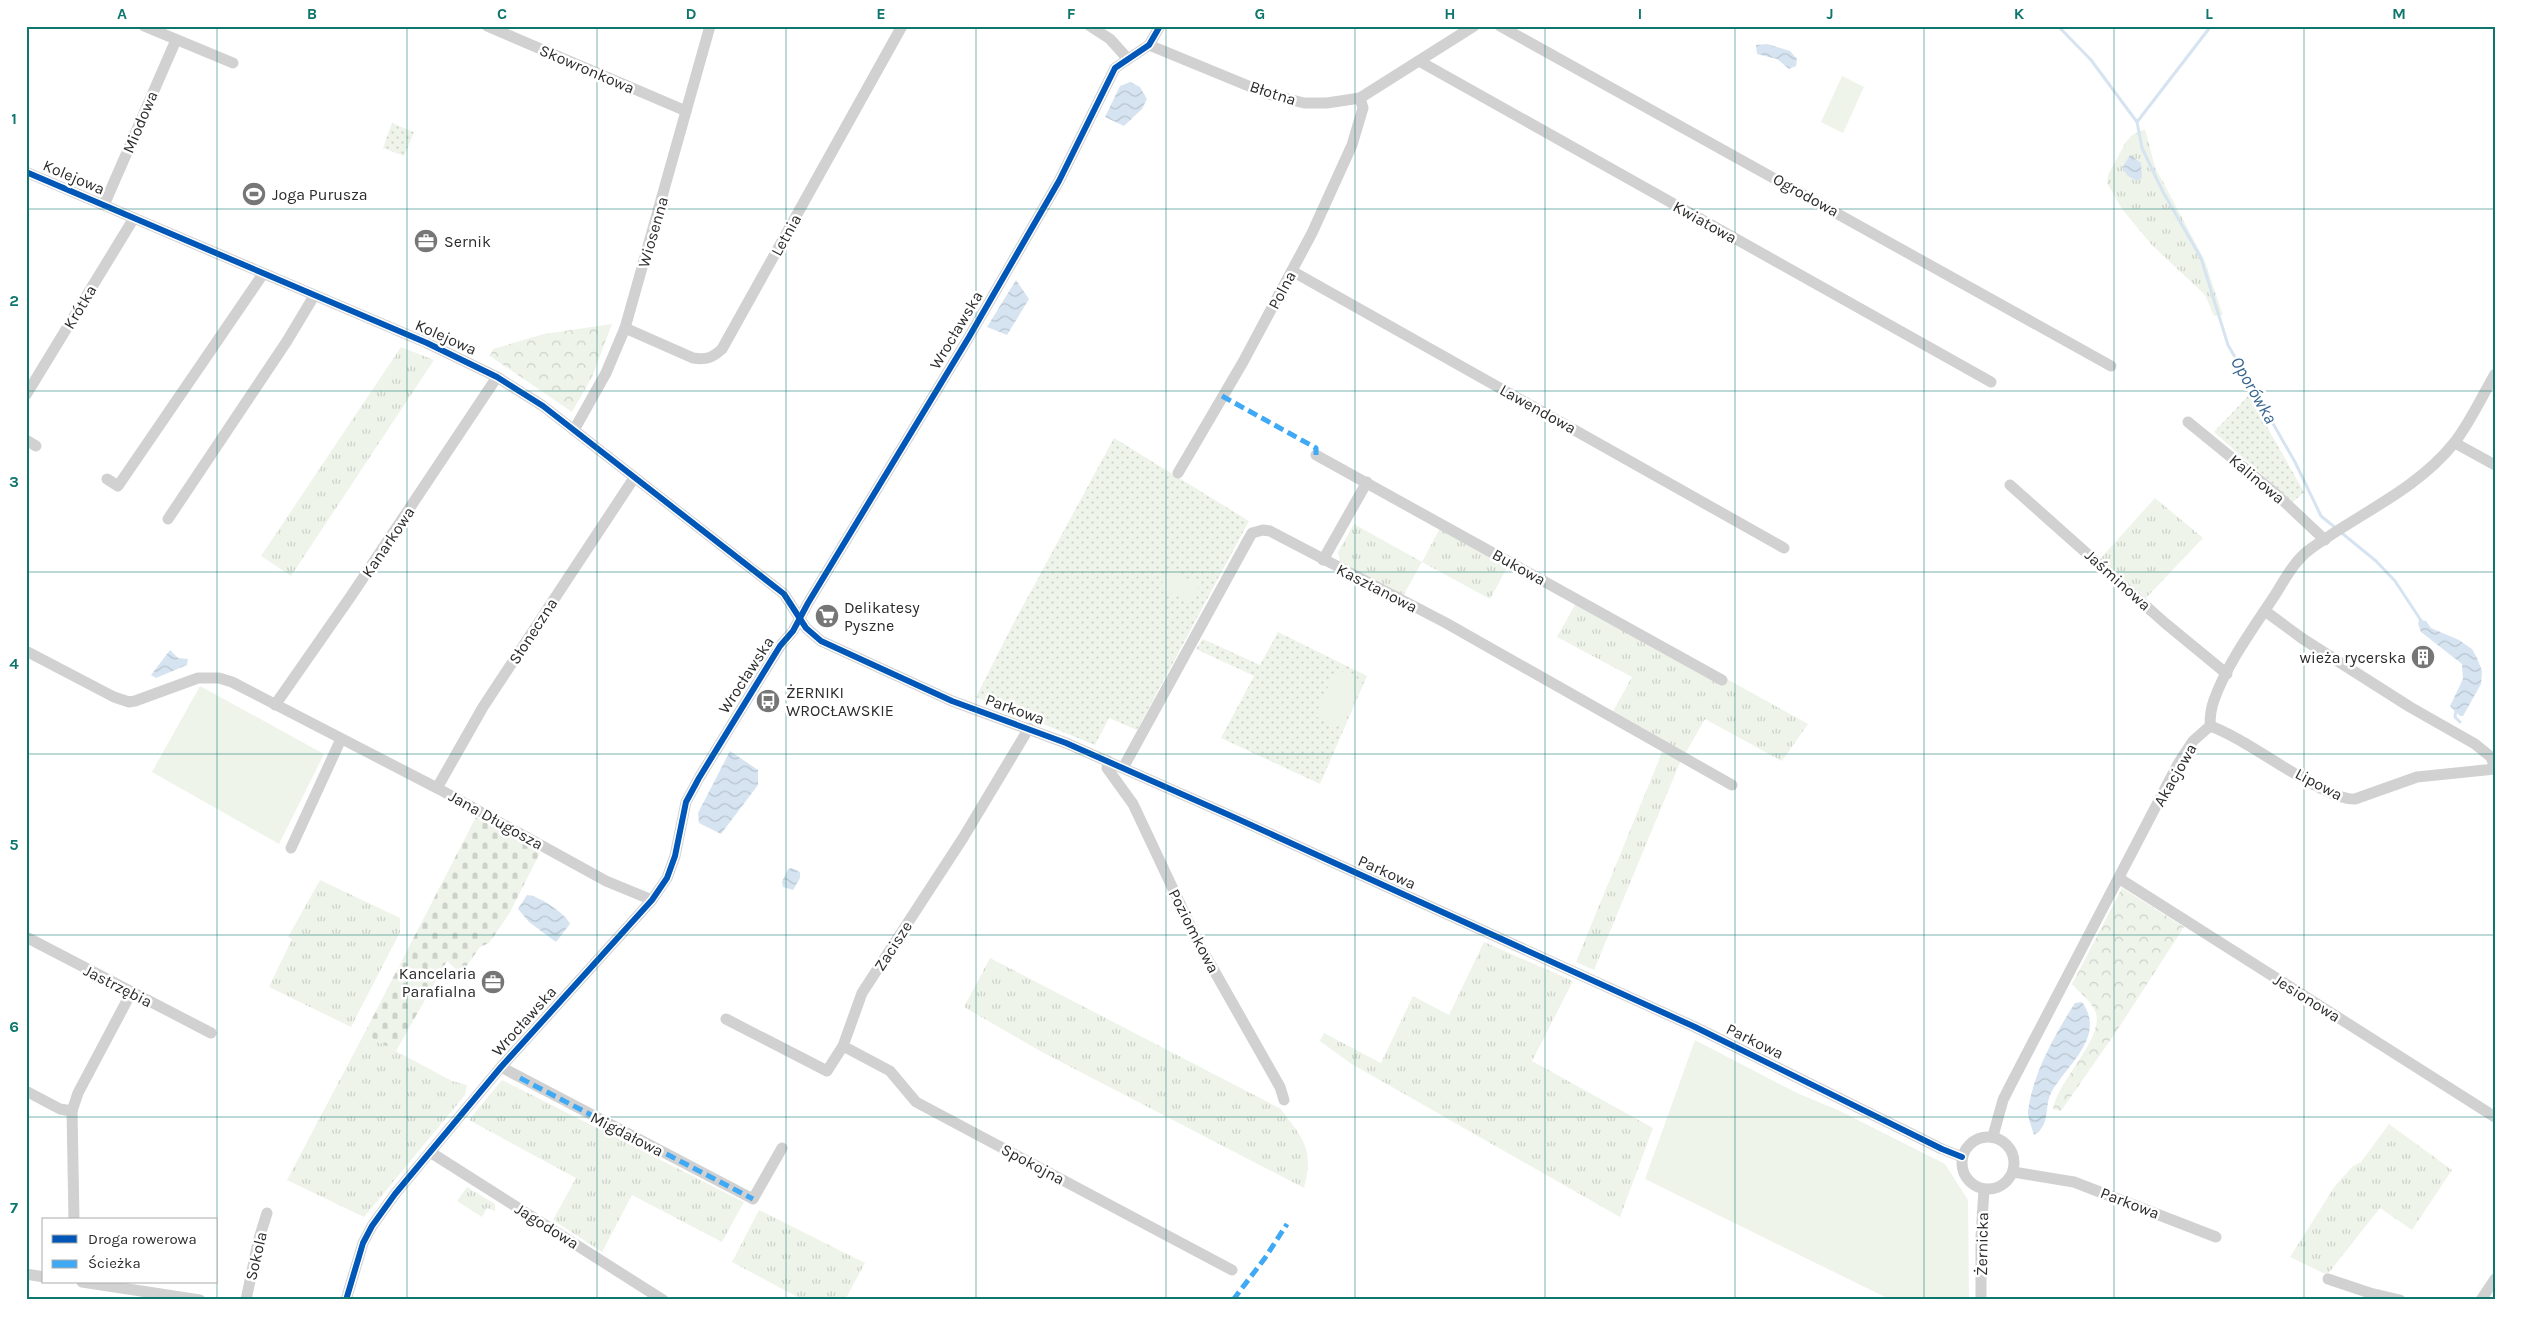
<svg xmlns="http://www.w3.org/2000/svg" width="2521" height="1326" viewBox="0 0 2521 1326" font-family="Karla,sans-serif">
  <defs>
    <pattern id="grass-tufts" width="24" height="20" patternUnits="userSpaceOnUse" patternTransform="scale(1.25)"><rect width="24" height="20" fill="#eef4ea"/><path d="M3 7l-1-3M5 7V3M7 7l1-3M15 17l-1-3M17 17v-4M19 17l1-3" fill="none" stroke="#ccd1c9"/></pattern>
    <pattern id="forest-crowns" width="20" height="18" patternUnits="userSpaceOnUse" patternTransform="scale(1.25)"><rect width="20" height="18" fill="#eef4ea"/><path d="M2 6a3 3 0 1 1 6 0M12 15a3 3 0 1 1 6 0" fill="none" stroke="#ccd1c9"/></pattern>
    <pattern id="cemetery-stones" width="16" height="16" patternUnits="userSpaceOnUse" patternTransform="scale(1.25)"><rect width="16" height="16" fill="#eef4ea"/><path d="M2 7V4a2 2 0 0 1 4 0v3zM10 15v-3a2 2 0 0 1 4 0v3z" fill="#ccd1c9"/></pattern>
    <pattern id="park-dots" width="8" height="8" patternUnits="userSpaceOnUse" patternTransform="scale(1.25)"><rect width="8" height="8" fill="#eef4ea"/><path d="M2 2h.1M6 6h.1" fill="none" stroke="#ccd1c9" stroke-width="1.8" stroke-linecap="round"/></pattern>
    <pattern id="water-waves" width="16" height="10" patternUnits="userSpaceOnUse" patternTransform="scale(1.25)"><rect width="16" height="10" fill="#d6e4f1"/><path d="M0 5q4-4 8 0t8 0" fill="none" stroke="#b8c4cf"/></pattern>
  </defs>
  <rect width="100%" height="100%" fill="#fff"/>
  <g fill="url(#grass-tufts)">
    <path d="M2145 129 2155 167 2204 259 2223 315 2214 316 2205 295 2151 244 2122 209 2107 183 2108 175 2126 142 2132 135Z"/>
    <path d="M401 347 434 360 291 576 261 556Z"/>
    <path d="M2155 498 2203 538 2146 598 2100 559Z"/>
    <path d="M1354 524 1422 562 1440 528 1508 566 1490 599 1422 562 1403 596 1340 562 1338 552Z"/>
    <path d="M1576 603 1724 685 1727 679 1808 724 1782 761 1705 719 1685 754 1612 713 1632 677 1557 637Z"/>
    <path d="M1663 750 1681 760 1594 970 1576 962Z"/>
    <path d="M320 880 400 918V932L351 1027 269 987 292 939 288 937Z"/>
    <path d="M1484 942 1573 981 1532 1061 1653 1128 1620 1217 1350 1063 1320 1041 1324 1033 1381 1063 1413 996 1449 1015Z"/>
    <path d="M990 958 1281 1109C1304 1141 1314 1148 1304 1188L1042 1052 964 1007Z"/>
    <path d="M364 1034 452 1081 467 1085 465 1095 364 1217 287 1180Z"/>
    <path d="M502 1080 744 1202 722 1242 632 1195 602 1252 553 1220 576 1178 469 1120Z"/>
    <path d="M2389 1124 2452 1170 2412 1230 2380 1208 2327 1275 2290 1257 2335 1186 2353 1166 2361 1162Z"/>
    <path d="M467 1187 495 1204V1211L487 1208 482 1217 457 1201Z"/>
    <path d="M759 1210 865 1263 845 1300H803L732 1262Z"/>
  </g>
  <g fill="url(#forest-crowns)">
    <path d="M612 324 592 377 572 412 490 356 493 349 544 334Z"/>
    <path d="M2122 888 2184 927 2116 1032 2061 1111 2053 1109C2057 1081 2107 1035 2095 1011 2091 1001 2079 992 2072 984Z"/>
  </g>
  <path fill="url(#cemetery-stones)" d="M476 817 540 853 509 914 489 943 480 947 461 974 447 961 396 1051 364 1034Z"/>
  <g fill="url(#park-dots)">
    <path d="M392 123 414 132 404 156 383 148Z"/>
    <path d="M2249 395 2304 492 2293 502 2214 432Z"/>
    <path d="M1114 438 1249 521 1137 730 1109 718 1095 745 976 697 1011 628Z"/>
    <path d="M1278 632 1367 676 1320 784 1221 738 1254 676 1196 649 1203 639 1260 665Z"/>
  </g>
  <g fill="#eef4ea">
    <path d="M1842 76 1864 87 1843 133 1821 122Z"/>
    <path d="M1170 570 1200 585 1190 603 1160 587Z"/>
    <path d="M1336 669 1363 681 1342 728 1315 716Z"/>
    <path d="M200 686 324 754 279 844 152 772Z"/>
    <path d="M1695 1040 1797 1093 1840 1111 1945 1164 1968 1200 1969 1300H1891L1645 1179Z"/>
  </g>
  <g fill="url(#water-waves)">
    <path d="M1767 44 1790 51 1797 59 1796 66 1789 69 1777 59 1757 54 1756 45Z"/>
    <path d="M1130 82 1140 87 1147 99 1142 109 1124 126 1105 117 1120 86Z"/>
    <path d="M2130 155 2141 163 2142 178 2137 181 2128 176 2122 168Z"/>
    <path d="M1016 280 1029 299 1007 335 987 327Z"/>
    <path d="M2419 620 2426 621 2431 628 2459 640 2472 649 2477 658 2482 671 2481 684 2463 716H2460L2450 706 2463 679 2462 664 2421 632 2418 624Z"/>
    <path d="M170 650 178 658 188 659 187 665 156 678 151 675Z"/>
    <path d="M730 751 758 770V785L721 834 699 823 698 813Z"/>
    <path d="M792 868 800 872V878L793 890 783 887 782 882 788 869Z"/>
    <path d="M527 895C538 895 566 914 570 924L556 942 529 922 518 909Z"/>
    <path d="M2082 1002C2107 1037 2066 1065 2051 1093 2044 1107 2051 1125 2034 1135 2032 1128 2028 1119 2028 1112 2032 1075 2055 1034 2075 1003Z"/>
  </g>
  <g fill="none" stroke-linecap="round" stroke-linejoin="round">
    <g stroke="#d6e4f1" stroke-width="3">
      <path d="M2058 26 2091 60 2137 122 2142 148 2163 192 2201 258 2228 345 2295 462 2321 516 2376 561 2395 581 2422 622"/>
      <path d="M2137 122 2211 26"/>
      <path d="M2456 710 2455 717 2460 722"/>
    </g>
    <g stroke="#d1d1d1" stroke-width="11">
      <path d="M144 26 233 63"/>
      <path d="M487 26 686 111"/>
      <path d="M1090 26 1110 39 1127 58"/>
      <path d="M1500 26 2111 366"/>
      <path d="M1149 45 1268 94 1304 103H1327L1360 98 1474 26"/>
      <path d="M1419 61 1991 382"/>
      <path d="M26 172 427 343 497 377 543 406 784 594 806 628 821 641 952 701 1066 743 1229 815 1695 1027 1942 1149 1962 1157"/>
      <path d="M104 205 176 40"/>
      <path d="M1292 271 1784 548"/>
      <path d="M625 328 693 358C707 360 712 358 722 349L902 26"/>
      <path d="M26 395 134 218"/>
      <path d="M2188 422 2275 493 2325 540"/>
      <path d="M574 430 606 373 625 328 710 26"/>
      <path d="M26 440 36 446"/>
      <path d="M2455 443 2495 465"/>
      <path d="M1316 455 1722 680"/>
      <path d="M1178 473 1243 362 1312 233 1352 145 1363 108 1360 98"/>
      <path d="M107 479 118 486 263 274"/>
      <path d="M2010 485 2165 623 2227 674"/>
      <path d="M168 519 287 341 314 296"/>
      <path d="M1323 560 1367 482"/>
      <path d="M2265 611 2303 639 2410 707 2475 744 2491 757 2495 768"/>
      <path d="M26 651 114 697 129 702 135 701 198 678H219L232 682 437 788 606 881 652 900"/>
      <path d="M275 705 351 596 497 377"/>
      <path d="M2210 726C2210 717 2211 708 2214 700 2227 664 2252 630 2273 598 2283 583 2293 562 2309 550 2356 515 2417 490 2454 443 2470 423 2482 396 2495 374"/>
      <path d="M2210 726C2249 739 2324 801 2355 799L2417 777 2495 769"/>
      <path d="M1108 761 1107 768 1133 804 1199 944 1280 1087 1284 1100"/>
      <path d="M1123 768 1248 540 1252 533 1263 530 1270 531 1446 623 1732 785"/>
      <path d="M437 788 483 707 634 478"/>
      <path d="M291 848 341 739"/>
      <path d="M2120 879 2495 1117"/>
      <path d="M26 937 211 1033"/>
      <path d="M726 1019 827 1071 843 1046 862 993 963 838 1029 728"/>
      <path d="M843 1046 890 1071 916 1102 1232 1270"/>
      <path d="M501 1067 753 1199 782 1148"/>
      <path d="M26 1091 60 1109 72 1111"/>
      <path d="M1993 1136 2003 1100 2010 1086 2178 764 2193 741 2210 726"/>
      <circle cx="1988" cy="1163" r="26"/>
      <path d="M430 1152 663 1300"/>
      <path d="M2013 1172 2074 1182 2216 1237"/>
      <path d="M74 1220 72 1111 78 1093 131 993"/>
      <path d="M26 1274 44 1277"/>
      <path d="M2328 1279 2370 1293 2400 1300"/>
      <path d="M82 1282 200 1300"/>
      <path d="M246 1300 258 1242 267 1213"/>
      <path d="M346 1300 363 1243 372 1226 395 1194 501 1067 652 900 667 878 675 856 686 802 699 778 780 646 793 631 808 603 969 337 1059 181 1115 68 1149 45 1160 26"/>
      <path d="M1981 1300V1237L1984 1189"/>
      <path d="M2481 1300 2495 1279"/>
    </g>
    <g stroke="#3fa9f5" stroke-width="5" stroke-dasharray="10 5" stroke-linecap="butt">
      <path d="M1222 396 1316 448V455"/>
      <path d="M520 1078 753 1199"/>
      <path d="M1233 1300 1265 1258 1287 1224"/>
    </g>
    <g stroke="#fff" stroke-width="9">
      <g id="cycleway">
        <path d="M26 172 427 343 497 377 543 406 784 594 806 628 821 641 952 701 1066 743 1229 815 1695 1027 1942 1149 1962 1157"/>
        <path d="M346 1300 363 1243 372 1226 395 1194 501 1067 652 900 667 878 675 856 686 802 699 778 780 646 793 631 808 603 969 337 1059 181 1115 68 1149 45 1160 26"/>
      </g>
    </g>
    <use href="#cycleway" stroke="#0057b8" stroke-width="6"/>
  </g>
  <path fill="none" stroke="#0f766e" stroke-width="1" stroke-opacity="0.55" d="M217 26V1300M407 26V1300M597 26V1300M786 26V1300M976 26V1300M1166 26V1300M1355 26V1300M1545 26V1300M1735 26V1300M1924 26V1300M2114 26V1300M2304 26V1300M26 209H2495M26 391H2495M26 572H2495M26 754H2495M26 935H2495M26 1117H2495"/>
  <defs>
    <g id="stadium-disc" transform="scale(1.25)"><circle r="9.5" fill="#767676" stroke="#fff"/><path d="M0-5a6.5 5 0 1 0 0 10a6.5 5 0 1 0 0-10ZM-3.5-1.8h7v3.6h-7Z" fill="#fff"/></g>
    <g id="office-disc" transform="scale(1.25)"><circle r="9.5" fill="#767676" stroke="#fff"/><path d="M-6-3h4V-5.5h4V-3h4V5H-6ZM-1-4.5V-3h2v-1.5ZM-6 0V1H6V0Z" fill="#fff"/></g>
    <g id="supermarket-disc" transform="scale(1.25)"><circle r="9.5" fill="#767676" stroke="#fff"/><path d="M-6-5.5h2.5l.6 2H6L4.5 2H-2.5L-4.4-4H-6ZM-1.5 3.2a1.3 1.3 0 1 0 .1 0ZM3 3.2a1.3 1.3 0 1 0 .1 0Z" fill="#fff"/></g>
    <g id="building-disc" transform="scale(1.25)"><circle r="9.5" fill="#767676" stroke="#fff"/><path d="M-4-6H4V6H1V3H-1V6H-4ZM-2.5-4.3h1.7v1.8h-1.7ZM.8-4.3h1.7v1.8H.8ZM-2.5-1h1.7V.8h-1.7ZM.8-1h1.7V.8H.8Z" fill="#fff"/></g>
    <g id="bus-disc" transform="scale(1.25)"><circle r="9.5" fill="#767676" stroke="#fff"/><path d="M-5-6H5V4H4V6H2V4H-2V6H-4V4H-5ZM-3.5-4V0h7V-4ZM-3.5 1.2v1.5H-2V1.2ZM2 1.2v1.5H3.5V1.2Z" fill="#fff"/></g>
  </defs>
  <g fill-rule="evenodd">
    <use href="#stadium-disc" x="254" y="194"/>
    <use href="#office-disc" x="426" y="241"/>
    <use href="#supermarket-disc" x="827" y="616"/>
    <use href="#building-disc" x="2423" y="657"/>
    <use href="#bus-disc" x="768" y="701"/>
    <use href="#office-disc" x="493" y="982"/>
  </g>
  <g text-anchor="middle" dominant-baseline="central" stroke-width="5" stroke-linejoin="round" paint-order="stroke">
    <g font-size="16" fill="#2c2c2c" stroke="#fff">
      <text transform="translate(587 69) rotate(23)">Skowronkowa</text>
      <text transform="translate(1273 93) rotate(18)">Błotna</text>
      <text transform="translate(140 122) rotate(-67)">Miodowa</text>
      <text transform="translate(74 177) rotate(23)">Kolejowa</text>
      <text transform="translate(1806 195) rotate(29)">Ogrodowa</text>
      <text transform="translate(1705 222) rotate(29)">Kwiatowa</text>
      <text transform="translate(653 232) rotate(-74)">Wiosenna</text>
      <text transform="translate(786 235) rotate(-61)">Letnia</text>
      <text transform="translate(1282 290) rotate(-62)">Polna</text>
      <text transform="translate(80 307) rotate(-59)">Krótka</text>
      <text transform="translate(956 330) rotate(-59)">Wrocławska</text>
      <text transform="translate(446 337) rotate(24)">Kolejowa</text>
      <text transform="translate(1538 409) rotate(29)">Lawendowa</text>
      <text transform="translate(2257 479) rotate(40)">Kalinowa</text>
      <text transform="translate(388 542) rotate(-56)">Kanarkowa</text>
      <text transform="translate(1519 567) rotate(29)">Bukowa</text>
      <text transform="translate(2118 580) rotate(42)">Jaśminowa</text>
      <text transform="translate(1377 588) rotate(27)">Kasztanowa</text>
      <text transform="translate(533 631) rotate(-57)">Słoneczna</text>
      <text transform="translate(746 675) rotate(-57)">Wrocławska</text>
      <text transform="translate(1015 709) rotate(20)">Parkowa</text>
      <text transform="translate(2175 775) rotate(-60)">Akacjowa</text>
      <text transform="translate(2319 784) rotate(28)">Lipowa</text>
      <text transform="translate(496 820) rotate(29)">Jana Długosza</text>
      <text transform="translate(1387 872) rotate(24)">Parkowa</text>
      <text transform="translate(1194 931) rotate(63)">Poziomkowa</text>
      <text transform="translate(893 946) rotate(-57)">Zacisze</text>
      <text transform="translate(118 986) rotate(27)">Jastrzębia</text>
      <text transform="translate(2307 998) rotate(32)">Jesionowa</text>
      <text transform="translate(524 1021) rotate(-48)">Wrocławska</text>
      <text transform="translate(1755 1041) rotate(26)">Parkowa</text>
      <text transform="translate(627 1134) rotate(27)">Migdałowa</text>
      <text transform="translate(1033 1164) rotate(28)">Spokojna</text>
      <text transform="translate(2130 1203) rotate(21)">Parkowa</text>
      <text transform="translate(547 1226) rotate(32)">Jagodowa</text>
      <text transform="translate(1982 1244) rotate(-89)">Żernicka</text>
      <text transform="translate(256 1256) rotate(-77)">Sokola</text>
    </g>
    <g font-size="16" fill="#2c2c2c" stroke="#fff" text-anchor="start">
      <text x="272" y="194">Joga Purusza</text>
      <text x="444" y="241">Sernik</text>
      <text x="844" y="607">Delikatesy<tspan x="844" dy="18">Pyszne</tspan></text>
      <text x="2406" y="657" text-anchor="end">wieża rycerska</text>
      <text x="786" y="692">ŻERNIKI<tspan x="786" dy="18">WROCŁAWSKIE</tspan></text>
      <text x="476" y="973" text-anchor="end">Kancelaria<tspan x="476" dy="18">Parafialna</tspan></text>
    </g>
    <g font-size="18" font-style="italic" fill="#396690" stroke="#fff">
      <text transform="translate(2254 390) rotate(60)">Oporówka</text>
    </g>
  </g>
  <rect width="2521" height="1326" fill="none" stroke="#ffffff" stroke-width="55"/>
  <rect x="42" y="1218" width="175" height="65" fill="#ffffff" stroke="#ababab"/>
  <rect x="52" y="1235" width="25" height="8" fill="#0057b8" stroke="#ababab"/>
  <text x="88" y="1244" font-size="15" fill="#2c2c2c">Droga rowerowa</text>
  <rect x="52" y="1260" width="25" height="8" fill="#3fa9f5" stroke="#ababab"/>
  <text x="88" y="1268" font-size="15" fill="#2c2c2c">Ścieżka</text>
  <rect x="28" y="28" width="2466" height="1270" fill="none" stroke="#0f766e" stroke-width="2"/>
  <g font-size="16" text-anchor="middle" font-weight="bold" fill="#0f766e">
    <text x="122" y="19">A</text>
    <text x="312" y="19">B</text>
    <text x="502" y="19">C</text>
    <text x="691" y="19">D</text>
    <text x="881" y="19">E</text>
    <text x="1071" y="19">F</text>
    <text x="1260" y="19">G</text>
    <text x="1450" y="19">H</text>
    <text x="1640" y="19">I</text>
    <text x="1830" y="19">J</text>
    <text x="2019" y="19">K</text>
    <text x="2209" y="19">L</text>
    <text x="2399" y="19">M</text>
    <text x="14" y="124">1</text>
    <text x="14" y="306">2</text>
    <text x="14" y="487">3</text>
    <text x="14" y="669">4</text>
    <text x="14" y="850">5</text>
    <text x="14" y="1032">6</text>
    <text x="14" y="1213">7</text>
  </g>
</svg>
